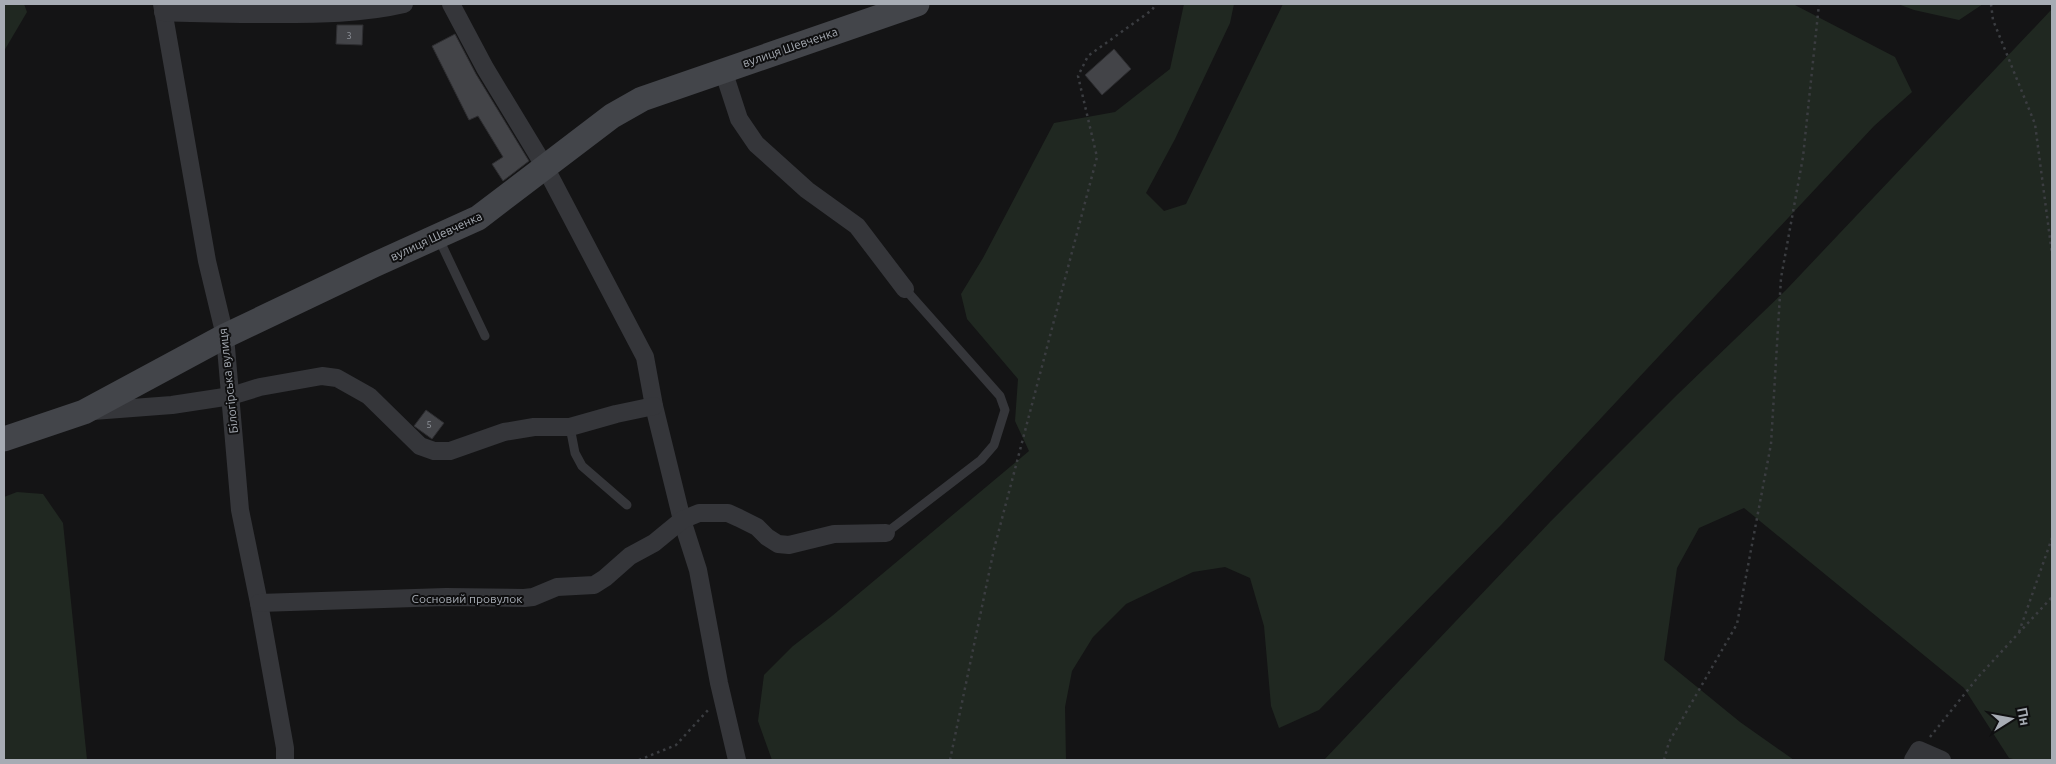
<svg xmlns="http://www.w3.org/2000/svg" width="2056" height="764" viewBox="0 0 2056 764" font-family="Ubuntu,sans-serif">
  <rect width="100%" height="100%" fill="#141415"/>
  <g fill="#202821">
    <path d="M4 4H24L27 12 4 51Z"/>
    <path d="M1184 4H1234L1230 23 1175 139 1146 193 1164 211 1186 204 1283 4H1793L1895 57 1912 92 1874 126 1501 525 1319 710 1279 728 1271 706 1264 626 1250 578 1225 567 1193 572 1126 604 1093 637 1072 671 1065 707 1066 760H772L758 721 764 675 793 646 832 616 1029 451 1015 421 1018 379 967 319 961 294 983 258 1054 123 1115 112 1170 69Z"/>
    <path d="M1898 4H1983L1959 20 1914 10Z"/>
    <path d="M2052 9V760H2017L2009 758 1964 688 1744 508 1699 528 1677 568 1664 660 1740 722 1794 760H1324L1551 521 1678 394 1786 290Z"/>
    <path d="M17 492 43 494 63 523 87 760H4V497Z"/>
  </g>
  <g fill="#434448" stroke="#2e2e31">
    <path d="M337 25H363L362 45 336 44Z"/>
    <path d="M455 34 476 74 529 161 503 181 492 164 503 157 478 116 469 120 432 46Z"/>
    <path d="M1114 49 1131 69 1102 95 1085 75Z"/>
    <path d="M426 410 444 423 432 439 414 426Z"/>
  </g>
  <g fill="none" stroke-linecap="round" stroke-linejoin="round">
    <g stroke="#3b3d41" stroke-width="2.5" stroke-dasharray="2.5 4" stroke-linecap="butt">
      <path d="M1991 4 1993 20 2035 124 2052 254"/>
      <path d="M2019 632 2052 538"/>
      <path d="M1930 737 1979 676 2052 597"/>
      <path d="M639 760 676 745 709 709"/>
      <path d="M950 760 994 549 1097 157 1078 76 1088 56 1152 10 1156 4"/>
      <path d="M1664 760 1669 742 1737 624 1771 444 1781 278 1803 157 1819 4"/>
    </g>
    <g stroke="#35363a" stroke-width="9">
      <path d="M438 237 485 336"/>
      <path d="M570 427 575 453 582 466 627 505"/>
      <path d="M886 533 981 460 994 445 1005 410 1000 396 905 289"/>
    </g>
    <g stroke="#35363a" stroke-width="18">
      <path d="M162 4 207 261 225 336 240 510 259 603 285 748V760"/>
      <path d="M451 4 485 68 545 167 645 357 654 406 682 520 698 570 719 683 737 760"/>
      <path d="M163 12C200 14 237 14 275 14 319 14 361 14 404 4"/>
      <path d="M723 70 739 119 756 144 807 190 857 226 905 289"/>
      <path d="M93 411 172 405 231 396 260 387 322 376 337 378 369 396 420 446 434 451H450L504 432 534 427H570L616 414 654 406"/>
      <path d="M259 603 446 597 524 598 533 597 557 587 594 585 605 578 630 556 654 543 682 520 699 513H728L739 518 757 527 767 537 778 544 789 545 834 534 886 533"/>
      <path d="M1913 760 1919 750 1942 760"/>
    </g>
    <path stroke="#43454a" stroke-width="25" d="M4 439 84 412 225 336 374 265 478 218 612 116 642 99 917 4"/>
  </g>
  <g text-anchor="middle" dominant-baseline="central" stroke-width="4" stroke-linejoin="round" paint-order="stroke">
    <g font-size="10" fill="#8e9299">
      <text x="349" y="35">3</text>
      <text x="429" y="424">5</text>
    </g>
    <g font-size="12" fill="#a7acb4" stroke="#0f0f10">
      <text transform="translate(790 47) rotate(-19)">вулиця Шевченка</text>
      <text transform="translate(436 236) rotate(-25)">вулиця Шевченка</text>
      <text transform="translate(228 381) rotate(-96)">Білогірська вулиця</text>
      <text x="467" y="598">Сосновий провулок</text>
    </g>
  </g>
  <rect width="2056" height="764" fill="none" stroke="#a7acb4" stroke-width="10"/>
  <g transform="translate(2011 719) rotate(79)" stroke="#0f0f10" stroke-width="4" paint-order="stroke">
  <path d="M0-4L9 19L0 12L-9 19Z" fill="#a7acb4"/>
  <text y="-8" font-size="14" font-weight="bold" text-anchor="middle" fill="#a7acb4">Пн</text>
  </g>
</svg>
